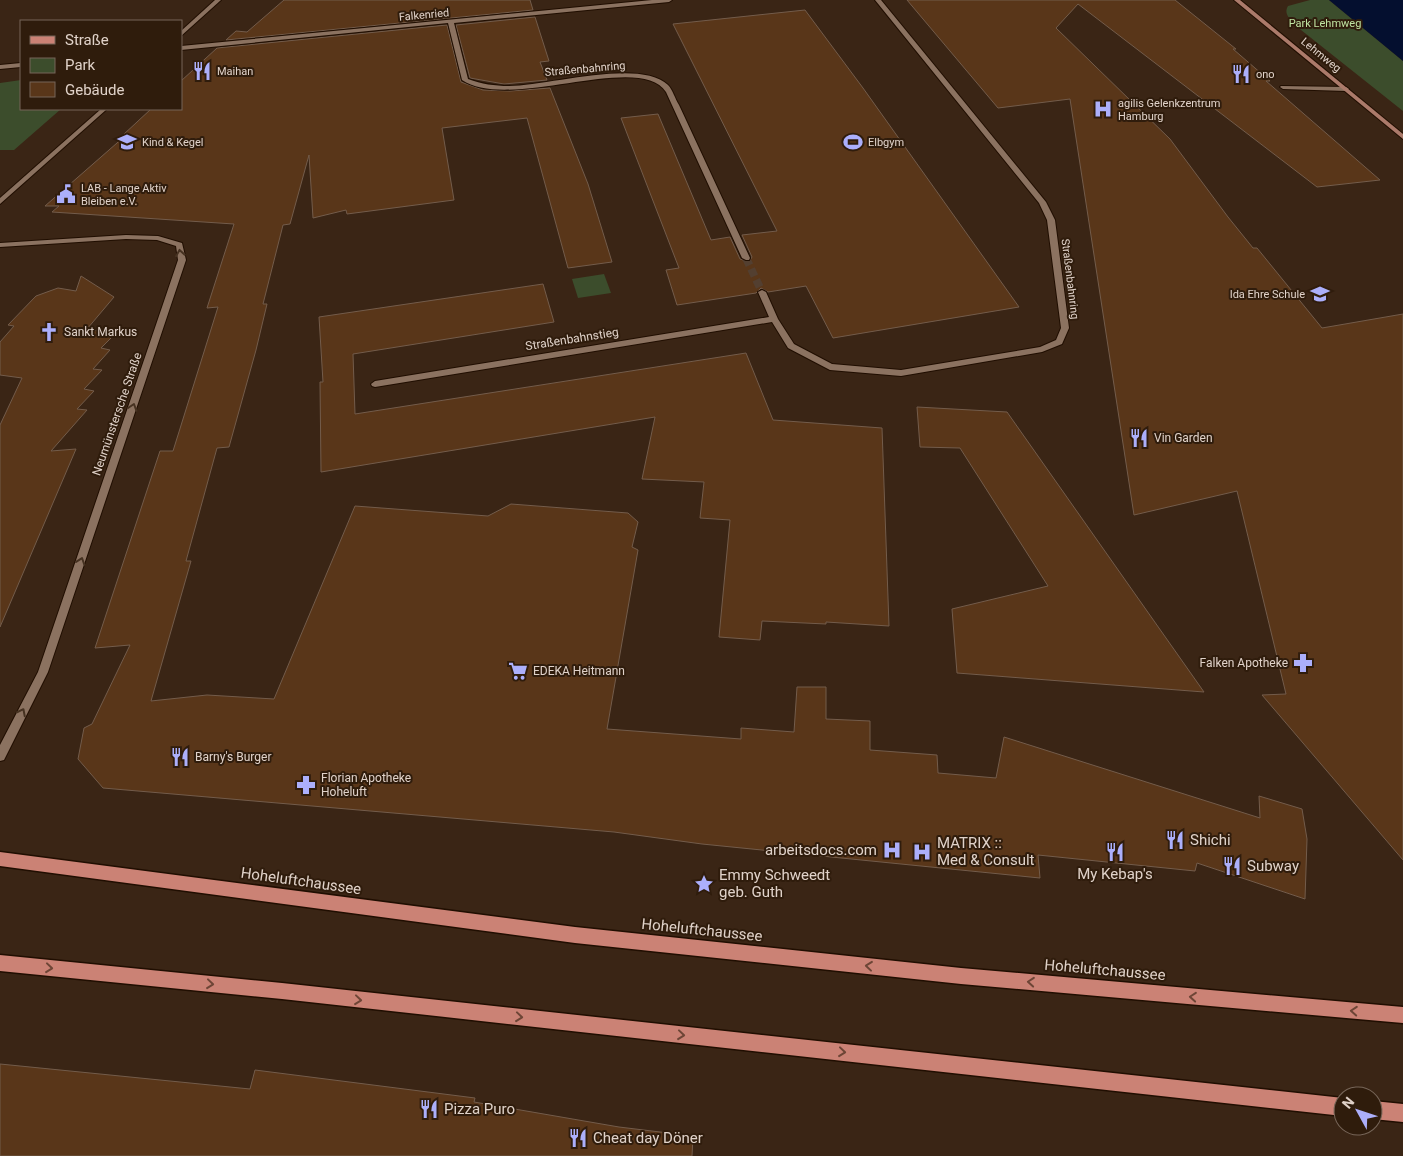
<svg xmlns="http://www.w3.org/2000/svg" width="1403" height="1156" viewBox="0 0 1403 1156" font-family="Roboto,sans-serif">
  <rect width="100%" height="100%" fill="#3a2515"/>
  <g fill="#3c4d2c">
    <path d="M1310 0H1329L1403 61V111L1296 26C1291 20 1283 14 1288 6Z"/>
    <path d="M21 80V109H61L14 150H0V83Z"/>
    <path d="M604 274 611 293 578 298 572 279Z"/>
  </g>
  <path fill="#040f2f" d="M1329 0H1403V61Z"/>
  <g fill="#593619" stroke="#735c4b">
    <path d="M284 0H530L533 10 226 40 236 31 247 32Z"/>
    <path d="M907 0H1175L1236 49H1233L1270 81H1266L1380 180 1317 187 1078 4 1056 28 1170 139 1228 217 1253 248H1257L1322 328 1403 314V860L1262 695 1286 694 1237 491 1134 515 1070 99 998 108Z"/>
    <path d="M805 10 863 88 1019 307 833 338 806 286 768 292 761 288 756 293 677 305 666 270 679 268 621 118 658 114 711 240 730 237 740 259 749 262 752 257 742 235 777 231 673 24Z"/>
    <path d="M535 17 549 61 540 62 547 80 504 84 470 78 456 25Z"/>
    <path d="M447 25 461 82 483 90 510 91 550 88 588 184 612 262 568 268 527 118 442 128 454 200 347 214 346 210 313 218 309 155 290 224 283 225 263 304H267L256 350 229 447 217 448 186 561H191L151 701 207 695 274 699 355 506 488 516 511 504 628 513 638 522 632 547 638 550 607 729 741 739V728L794 732 797 687H826V719L870 721V750L937 755 938 773 996 778 1004 737 1260 818 1259 796 1302 809 1307 839 1305 899 1197 863 1195 871 1038 855 1040 878 702 844 614 832 103 788 78 759 84 728 92 724 130 645 95 648 160 451H173L218 307 207 308 234 224 52 212 59 206H45L125 136 123 135 151 109H181V81L217 48Z"/>
    <path d="M81 276 114 297 87 329 115 334 101 348 110 350 93 369 102 370 84 389 94 391 77 409 87 410 51 451 76 449 0 627V425L22 378 0 375V342L14 326 8 325 36 296 58 288 76 291Z"/>
    <path d="M543 284 554 322 353 354 355 414 746 353 773 420 882 428 889 626 826 622V624L762 621 760 640 719 637 730 520 700 518 704 482 642 479 655 417 321 472 320 382H323L319 317Z"/>
    <path d="M917 407 1007 412 1204 692 957 673 952 609 1048 586 960 448 920 447Z"/>
    <path d="M0 1064 250 1089 255 1070 475 1098 474 1102 619 1127 693 1136 692 1156H0Z"/>
  </g>
  <g fill="none" stroke-linecap="round" stroke-linejoin="round">
    <path stroke="#533f30" stroke-width="8" stroke-dasharray="8 4" stroke-linecap="butt" d="M746 258 762 292"/>
    <g stroke="#200e01" stroke-width="2">
      <g id="street">
        <path d="M215 0H221L181 36V31Z"/>
        <path d="M652 0H672L669 2 454 23 468 79C482 84 494 86 509 86 547 86 640 58 668 85 673 90 675 99 679 105L750 258 749 260H746L742 258 666 92C640 51 509 112 462 80L448 23 181 50V46Z"/>
        <path d="M875 0H881L1046 202 1055 220 1069 328 1062 344 1042 352 901 376 830 370 788 348 772 322 375 387 372 386 371 384 375 381 769 317 758 292 762 290 766 292 778 319 794 344 832 364 901 370 1040 347 1056 340 1061 328 1047 220 1039 203Z"/>
        <path d="M21 63V67L0 69V65Z"/>
        <path d="M1281 86 1346 87 1349 89 1346 91 1283 89 1280 87Z"/>
        <path d="M101 109H107L0 204V198Z"/>
        <path d="M126 235 158 236 182 243 186 260 48 672 4 760 0 761V745L38 672 178 260 176 246 157 240 126 239 0 247V243Z"/>
      </g>
    </g>
    <g stroke="#200e01" stroke-width="2">
      <path id="secondary" d="M1234 0H1240L1403 134V139Z"/>
    </g>
    <g stroke="#200e01" stroke-width="3">
      <g id="primary">
        <path d="M0 852 575 927 961 968 1403 1007V1023L961 984 575 943 0 866Z"/>
        <path d="M0 955 282 983 1343 1098V1116L282 999 0 971Z"/>
        <path d="M1373 1101 1403 1104V1122L1373 1119Z"/>
      </g>
    </g>
    <use href="#street" fill="#8b7260" fill-rule="evenodd"/>
    <use href="#secondary" fill="#ab7a6a" fill-rule="evenodd"/>
    <use href="#primary" fill="#cb8275" fill-rule="evenodd"/>
  </g>
  <defs><path id="oneway-chevron" d="M-2-3.5L2.5 0L-2 3.5" fill="none" stroke-width="1.6" stroke-linecap="round" stroke-linejoin="round" transform="scale(1.25)"/></defs>
  <g stroke="#463221">
    <use href="#oneway-chevron" transform="translate(180 253) rotate(-99)"/>
    <use href="#oneway-chevron" transform="translate(133 407) rotate(-72)"/>
    <use href="#oneway-chevron" transform="translate(81 561) rotate(-71)"/>
    <use href="#oneway-chevron" transform="translate(22 712) rotate(-63)"/>
  </g>
  <g stroke="#6d4536">
    <use href="#oneway-chevron" transform="translate(869 966) rotate(-174)"/>
    <use href="#oneway-chevron" transform="translate(49 968) rotate(6)"/>
    <use href="#oneway-chevron" transform="translate(1031 982) rotate(-175)"/>
    <use href="#oneway-chevron" transform="translate(210 984) rotate(6)"/>
    <use href="#oneway-chevron" transform="translate(1193 997) rotate(-175)"/>
    <use href="#oneway-chevron" transform="translate(358 1000) rotate(6)"/>
    <use href="#oneway-chevron" transform="translate(1354 1011) rotate(-176)"/>
    <use href="#oneway-chevron" transform="translate(519 1017) rotate(6)"/>
    <use href="#oneway-chevron" transform="translate(681 1035) rotate(6)"/>
    <use href="#oneway-chevron" transform="translate(842 1052) rotate(6)"/>
  </g>
  <defs>
    <g id="restaurant-bare" transform="scale(1.5)"><path d="M-5-6h1v4h1v-4h1v4h1v-4h1v5L-1.5 .5V6h-2V.5L-5-1ZM5-6V6H3V1.5H1.5Q1.5-4 5-6Z" fill="#acaffb" stroke="#2f1c0c" stroke-width="2.5" paint-order="stroke"/></g>
    <g id="hospital-bare" transform="scale(1.5)"><path d="M-5-5h3v3.5h4V-5h3V5h-3V1.5h-4V5h-3Z" fill="#acaffb" stroke="#2f1c0c" stroke-width="2.5" paint-order="stroke"/></g>
    <g id="school-bare" transform="scale(1.5)"><path d="M0-5L7-2L0 1L-7-2ZM-4 1L0 2.5L4 1V4Q0 6-4 4Z" fill="#acaffb" stroke="#2f1c0c" stroke-width="2.5" paint-order="stroke"/></g>
    <g id="stadium-bare" transform="scale(1.5)"><path d="M0-5a6.5 5 0 1 0 0 10a6.5 5 0 1 0 0-10ZM-3.5-1.8h7v3.6h-7Z" fill="#acaffb" stroke="#2f1c0c" stroke-width="2.5" paint-order="stroke"/></g>
    <g id="civic-bare" transform="scale(1.5)"><path d="M-.6-6.5H3V-4.5H.6V-3L4-1V1h2V6H-6V1h2V-1L-.6-3ZM-1.2 2.5V6h2.4V2.5Z" fill="#acaffb" stroke="#2f1c0c" stroke-width="2.5" paint-order="stroke"/></g>
    <g id="church-bare" transform="scale(1.5)"><path d="M-1.2-6h2.4v3.5h3.3v2.4h-3.3V6h-2.4V-.1h-3.3v-2.4h3.3Z" fill="#acaffb" stroke="#2f1c0c" stroke-width="2.5" paint-order="stroke"/></g>
    <g id="pharmacy-bare" transform="scale(1.5)"><path d="M-2-6h4v4h4v4h-4v4h-4v-4h-4v-4h4Z" fill="#acaffb" stroke="#2f1c0c" stroke-width="2.5" paint-order="stroke"/></g>
    <g id="supermarket-bare" transform="scale(1.5)"><path d="M-6-5.5h2.5l.6 2H6L4.5 2H-2.5L-4.4-4H-6ZM-1.5 3.2a1.3 1.3 0 1 0 .1 0ZM3 3.2a1.3 1.3 0 1 0 .1 0Z" fill="#acaffb" stroke="#2f1c0c" stroke-width="2.5" paint-order="stroke"/></g>
    <g id="sight-bare" transform="scale(1.5)"><path d="M0-6L1.8-2.2L6-1.7L2.9 1.2L3.7 5.4L0 3.3L-3.7 5.4L-2.9 1.2L-6-1.7L-1.8-2.2Z" fill="#acaffb" stroke="#2f1c0c" stroke-width="2.5" paint-order="stroke"/></g>
  </defs>
  <g fill-rule="evenodd">
    <use href="#restaurant-bare" x="202" y="71"/>
    <use href="#restaurant-bare" x="1241" y="74"/>
    <use href="#hospital-bare" x="1103" y="109"/>
    <use href="#school-bare" x="127" y="142"/>
    <use href="#stadium-bare" x="853" y="142"/>
    <use href="#civic-bare" x="66" y="194"/>
    <use href="#school-bare" x="1320" y="294"/>
    <use href="#church-bare" x="49" y="332"/>
    <use href="#restaurant-bare" x="1139" y="438"/>
    <use href="#pharmacy-bare" x="1303" y="663"/>
    <use href="#supermarket-bare" x="518" y="671"/>
    <use href="#restaurant-bare" x="180" y="757"/>
    <use href="#pharmacy-bare" x="306" y="785"/>
    <use href="#restaurant-bare" x="1175" y="840"/>
    <use href="#hospital-bare" x="892" y="850"/>
    <use href="#hospital-bare" x="922" y="852"/>
    <use href="#restaurant-bare" x="1115" y="852"/>
    <use href="#restaurant-bare" x="1232" y="866"/>
    <use href="#sight-bare" x="704" y="884"/>
    <use href="#restaurant-bare" x="429" y="1109"/>
    <use href="#restaurant-bare" x="578" y="1138"/>
  </g>
  <g text-anchor="middle" dominant-baseline="central" stroke-width="4" stroke-linejoin="round" paint-order="stroke">
    <g font-size="11" fill="#e0d2c9" stroke="#2f1c0c">
      <text transform="translate(424 15) rotate(-5)">Falkenried</text>
      <text transform="translate(1321 55) rotate(39)">Lehmweg</text>
      <text transform="translate(585 69) rotate(-5)">Straßenbahnring</text>
      <text transform="translate(1070 279) rotate(83)">Straßenbahnring</text>
    </g>
    <g font-size="11" fill="#bfe3a1" stroke="#2f1c0c">
      <text x="1325" y="23">Park Lehmweg</text>
    </g>
    <g font-size="11" fill="#e0d2c9" stroke="#2f1c0c" text-anchor="start">
      <text x="217" y="71">Maihan</text>
      <text x="1256" y="74">ono</text>
      <text x="1118" y="103">agilis Gelenkzentrum<tspan x="1118" dy="13">Hamburg</tspan></text>
      <text x="142" y="142">Kind &amp; Kegel</text>
      <text x="868" y="142">Elbgym</text>
      <text x="81" y="188">LAB - Lange Aktiv<tspan x="81" dy="13">Bleiben e.V.</tspan></text>
      <text x="1305" y="294" text-anchor="end">Ida Ehre Schule</text>
    </g>
    <g font-size="12" fill="#e0d2c9" stroke="#2f1c0c" text-anchor="start">
      <text x="64" y="332">Sankt Markus</text>
      <text x="1154" y="438">Vin Garden</text>
      <text x="1288" y="663" text-anchor="end">Falken Apotheke</text>
      <text x="533" y="671">EDEKA Heitmann</text>
      <text x="195" y="757">Barny's Burger</text>
      <text x="321" y="778">Florian Apotheke<tspan x="321" dy="14">Hoheluft</tspan></text>
    </g>
    <g font-size="12" fill="#e0d2c9" stroke="#2f1c0c">
      <text transform="translate(572 339) rotate(-9)">Straßenbahnstieg</text>
      <text transform="translate(117 414) rotate(-71)">Neumünstersche Straße</text>
    </g>
    <g font-size="15" fill="#e0d2c9" stroke="#2f1c0c" text-anchor="start">
      <text x="1190" y="840">Shichi</text>
      <text x="937" y="843">MATRIX ::<tspan x="937" dy="17">Med &amp; Consult</tspan></text>
      <text x="877" y="850" text-anchor="end">arbeitsdocs.com</text>
      <text x="1247" y="866">Subway</text>
      <text x="1115" y="874" text-anchor="middle">My Kebap's</text>
      <text x="719" y="875">Emmy Schweedt<tspan x="719" dy="17">geb. Guth</tspan></text>
      <text x="444" y="1109">Pizza Puro</text>
      <text x="593" y="1138">Cheat day Döner</text>
    </g>
    <g font-size="15" fill="#e0d2c9" stroke="#2f1c0c">
      <text transform="translate(301 881) rotate(8)">Hoheluftchaussee</text>
      <text transform="translate(702 930) rotate(6)">Hoheluftchaussee</text>
      <text transform="translate(1105 970) rotate(5)">Hoheluftchaussee</text>
    </g>
  </g>
  <rect x="20" y="20" width="162" height="90" fill="#2f1c0c" stroke="#766558"/>
  <rect x="30" y="36" width="25" height="8" fill="#cb8275" stroke="#766558"/>
  <text x="65" y="45" font-size="15" fill="#e0d2c9">Straße</text>
  <rect x="30" y="58" width="25" height="15" fill="#3c4d2c" stroke="#766558"/>
  <text x="65" y="70" font-size="15" fill="#e0d2c9">Park</text>
  <rect x="30" y="82" width="25" height="15" fill="#593619" stroke="#766558"/>
  <text x="65" y="95" font-size="15" fill="#e0d2c9">Gebäude</text>
  <g transform="translate(1358 1111) rotate(310)"><circle r="24" fill="#2f1c0c" stroke="#766558"/>
  <path d="M0-4L9 19L0 12L-9 19Z" fill="#acaffb"/>
  <text y="-8" font-size="14" font-weight="bold" text-anchor="middle" fill="#e0d2c9">N</text>
  </g>
</svg>
